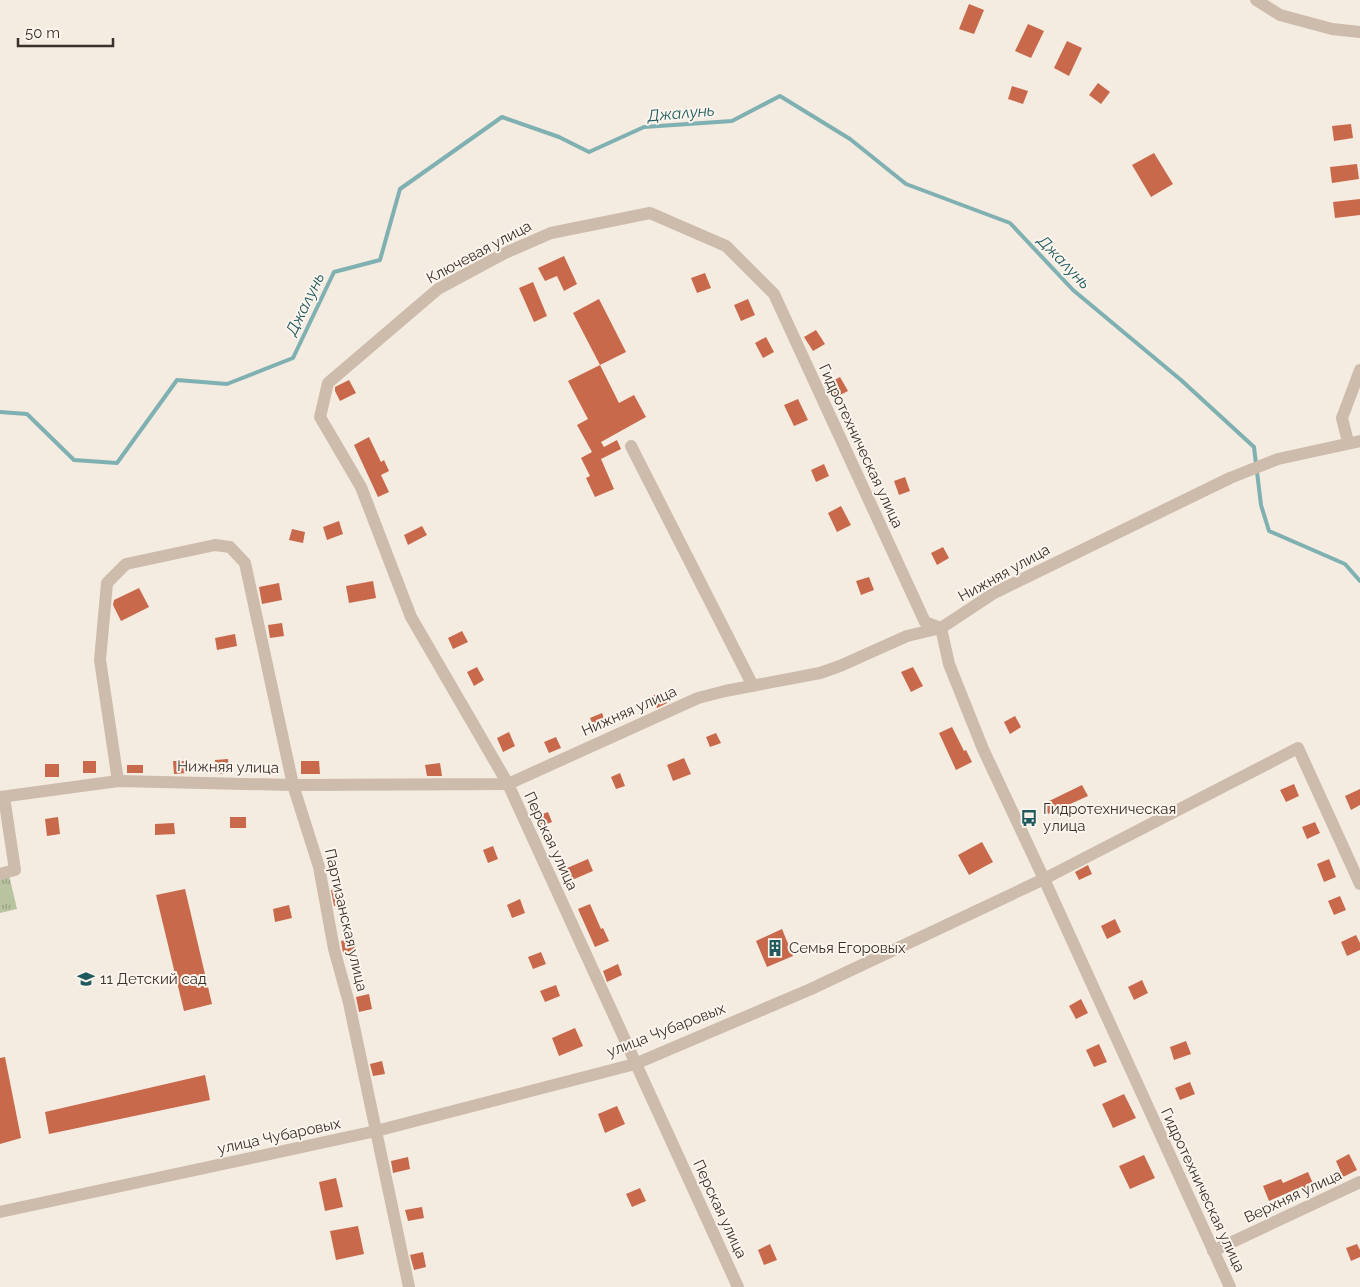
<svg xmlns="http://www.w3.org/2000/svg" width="1360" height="1287" viewBox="0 0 1360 1287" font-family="Raleway,sans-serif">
  <defs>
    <pattern id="grass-tufts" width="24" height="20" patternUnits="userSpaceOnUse" patternTransform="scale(1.25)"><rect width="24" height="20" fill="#b8c4a0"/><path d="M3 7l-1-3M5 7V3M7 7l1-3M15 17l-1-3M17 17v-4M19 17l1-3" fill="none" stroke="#97a083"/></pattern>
  </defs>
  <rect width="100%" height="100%" fill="#f4ebe1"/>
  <path fill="url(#grass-tufts)" d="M9 875 17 909 0 913V877Z"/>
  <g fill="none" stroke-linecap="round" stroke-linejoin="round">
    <path stroke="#7fb0b2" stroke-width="4" d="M0 412 27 414 74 460 117 463 177 380 227 384 293 358 334 272 380 260 400 189 502 117 559 137 589 152 644 127 732 121 780 96 850 139 906 184 1010 223 1073 290 1181 380 1254 447 1261 505 1269 531 1345 564 1360 581"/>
  </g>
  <g fill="#c8694b">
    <path d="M969 4 984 10 974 34 959 29Z"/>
    <path d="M1028 24 1044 31 1031 58 1015 51Z"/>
    <path d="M1067 41 1082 48 1069 76 1054 68Z"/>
    <path d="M1098 83 1110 92 1101 104 1089 95Z"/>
    <path d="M1012 86 1028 91 1023 104 1008 99Z"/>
    <path d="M1351 124 1353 138 1334 141 1332 126Z"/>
    <path d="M1154 153 1173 184 1151 197 1132 165Z"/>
    <path d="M1357 164 1359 179 1332 183 1330 167Z"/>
    <path d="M1360 199V215L1335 218 1333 202Z"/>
    <path d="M564 256 577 284 564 291 557 276 545 281 538 268Z"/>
    <path d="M705 273 711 288 697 293 691 278Z"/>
    <path d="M533 282 547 316 534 322 519 288Z"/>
    <path d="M599 299 626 352 600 365 573 313Z"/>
    <path d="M748 299 755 315 741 321 734 305Z"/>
    <path d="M816 330 825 344 813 351 804 337Z"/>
    <path d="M766 337 774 352 763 358 755 343Z"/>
    <path d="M600 365 619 403 634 395 646 417 601 442 604 447 617 440 621 449 601 459 614 489 595 497 586 478 590 476 581 458 592 452 577 425 588 419 568 381Z"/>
    <path d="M840 377 848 391 834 398 827 384Z"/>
    <path d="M349 380 356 393 340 401 335 391V387Z"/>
    <path d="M798 399 808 420 794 426 784 405Z"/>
    <path d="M369 437 381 462 384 460 389 471 381 475 389 492 378 497 354 445Z"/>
    <path d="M824 464 829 476 816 482 811 470Z"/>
    <path d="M905 477 910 491 899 495 894 481Z"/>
    <path d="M841 506 851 525 837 532 828 513Z"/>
    <path d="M339 521 343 534 327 540 323 527Z"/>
    <path d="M422 526 427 535 408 545 404 535Z"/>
    <path d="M292 529 305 532 303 543 289 540Z"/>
    <path d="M943 547 949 558 937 565 931 553Z"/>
    <path d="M869 577 874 590 861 595 856 581Z"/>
    <path d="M373 581 376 598 349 603 346 586Z"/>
    <path d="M279 583 282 600 262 604 259 587Z"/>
    <path d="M139 588 149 607 121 621 113 605 114 600Z"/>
    <path d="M282 623 284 636 270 638 268 625Z"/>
    <path d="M462 631 468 642 453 649 448 638Z"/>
    <path d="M235 634 237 646 217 650 215 638Z"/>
    <path d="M477 667 484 680 474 686 467 672Z"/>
    <path d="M913 667 923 686 911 692 901 672Z"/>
    <path d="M662 692 667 703 657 708 652 696Z"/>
    <path d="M602 713 606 724 595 729 590 718Z"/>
    <path d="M1015 716 1021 727 1010 734 1004 722Z"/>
    <path d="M952 727 964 751 966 750 972 762 956 770 939 733Z"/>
    <path d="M509 732 515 746 503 752 497 738Z"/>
    <path d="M716 733 721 743 710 747 706 737Z"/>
    <path d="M556 737 561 748 549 753 544 742Z"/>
    <path d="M684 758 691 774 673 781 667 765Z"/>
    <path d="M228 759 229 773 216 774 215 760Z"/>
    <rect x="83" y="761" width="13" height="12"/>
    <path d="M173 761H186V773L174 774Z"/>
    <path d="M301 761H319L320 774H301Z"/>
    <path d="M440 763 442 776H427L425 765Z"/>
    <rect x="45" y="764" width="14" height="13"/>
    <rect x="127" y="765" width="16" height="8"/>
    <path d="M620 773 625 786 616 789 611 777Z"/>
    <path d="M1294 784 1299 796 1286 802 1280 790Z"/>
    <path d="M1082 785 1088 796 1048 814 1043 804Z"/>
    <path d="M1360 789V805L1351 810 1345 796Z"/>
    <path d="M548 812 552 822 539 827 535 817Z"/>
    <path d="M58 817 60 834 47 836 45 819Z"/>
    <rect x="230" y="817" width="16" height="11"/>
    <path d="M1315 822 1320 833 1307 839 1302 827Z"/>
    <path d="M174 823 175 834 155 835V824Z"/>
    <path d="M982 842 993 862 969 875 958 855Z"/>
    <path d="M493 846 498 859 488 863 483 850Z"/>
    <path d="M588 859 593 871 572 880 567 868Z"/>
    <path d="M1329 859 1336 877 1324 882 1317 864Z"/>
    <path d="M1088 865 1092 874 1079 880 1075 872Z"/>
    <path d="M342 888 345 903 334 906 331 890Z"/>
    <path d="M185 889 212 1004 184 1011 156 895Z"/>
    <path d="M1340 896 1346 910 1334 915 1328 901Z"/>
    <path d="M520 899 525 913 512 918 507 905Z"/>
    <path d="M590 904 601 929 603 928 609 941 595 947 578 909Z"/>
    <path d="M289 905 292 918 275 922 273 909Z"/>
    <path d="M1115 919 1121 932 1107 939 1101 926Z"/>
    <path d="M782 929 793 956 767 967 756 941Z"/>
    <path d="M1356 935 1360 943V950L1347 956 1341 942Z"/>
    <path d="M354 938 356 950 343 953 341 941Z"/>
    <path d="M541 952 546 964 533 969 528 957Z"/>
    <path d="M618 964 622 975 607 982 603 971Z"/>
    <path d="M1142 980 1148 993 1134 1000 1128 987Z"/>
    <path d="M556 985 560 996 545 1002 540 991Z"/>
    <path d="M369 994 372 1009 359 1012 356 997Z"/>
    <path d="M1081 999 1088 1013 1076 1019 1069 1006Z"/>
    <path d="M575 1028 583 1046 559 1056 552 1038Z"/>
    <path d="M1186 1041 1191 1054 1174 1060 1170 1047Z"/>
    <path d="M1099 1044 1107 1062 1094 1067 1086 1050Z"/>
    <path d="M5 1057 21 1138 0 1144V1058Z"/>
    <path d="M382 1061 385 1074 373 1076 370 1064Z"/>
    <path d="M205 1075 210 1100 49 1134 45 1112Z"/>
    <path d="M1190 1082 1195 1094 1180 1100 1175 1088Z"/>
    <path d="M1124 1094 1136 1118 1113 1128 1102 1104Z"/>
    <path d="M617 1106 625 1124 605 1133 598 1114Z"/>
    <path d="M1349 1154 1357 1170 1343 1177 1336 1161Z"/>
    <path d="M1144 1155 1155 1178 1130 1189 1119 1166Z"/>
    <path d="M408 1157 410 1169 393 1173 391 1161Z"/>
    <path d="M1308 1172 1315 1188 1304 1194 1301 1187 1269 1201 1263 1186 1281 1179 1283 1183Z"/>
    <path d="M336 1178 343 1207 325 1211 319 1182Z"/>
    <path d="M640 1188 646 1201 632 1207 626 1194Z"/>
    <path d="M422 1207 424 1218 408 1221 405 1210Z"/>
    <path d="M358 1226 364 1254 336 1260 330 1231Z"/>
    <path d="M770 1244 777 1260 764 1265 758 1250Z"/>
    <path d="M1357 1244 1360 1250V1257L1351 1261 1346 1248Z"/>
    <path d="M423 1252 426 1267 414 1270 410 1255Z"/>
  </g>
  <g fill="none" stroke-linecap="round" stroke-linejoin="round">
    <g stroke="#cdbbac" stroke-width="12">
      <path d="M1256 0 1280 15 1332 29 1360 32"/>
      <path d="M1348 442 1342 418 1360 370"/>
      <path d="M631 446 753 686"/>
      <path d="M941 628 949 664 983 749 1044 879 1230 1287"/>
      <path d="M118 781 100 660 107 583 126 564 215 545 230 547 245 563 293 785 319 867 334 949 349 1003 409 1287"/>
      <path d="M0 797 118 781 293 785 508 784 698 698 725 691 820 673 840 666 907 636 941 628 994 593 1230 478 1278 459 1360 441"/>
      <path d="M0 874 15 870 4 797"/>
      <path d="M0 1212 376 1131 635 1064 811 989 1044 879 1298 748 1360 884"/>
      <path d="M1213 1251 1360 1182"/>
      <path d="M738 1287 508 784 411 617 361 487 320 417 328 383 438 289 505 253 551 233 650 213 726 246 774 294 925 622 941 628"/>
    </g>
  </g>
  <defs>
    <g id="bus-bare" transform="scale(1.35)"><path d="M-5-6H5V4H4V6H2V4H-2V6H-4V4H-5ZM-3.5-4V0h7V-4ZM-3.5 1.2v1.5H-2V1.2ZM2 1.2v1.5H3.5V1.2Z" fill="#1f5a5e" stroke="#fbf5ee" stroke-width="2.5" paint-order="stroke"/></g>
    <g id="building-bare" transform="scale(1.35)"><path d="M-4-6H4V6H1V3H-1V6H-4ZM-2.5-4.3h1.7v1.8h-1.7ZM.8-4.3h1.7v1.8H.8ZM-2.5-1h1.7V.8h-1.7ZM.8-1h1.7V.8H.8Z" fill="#1f5a5e" stroke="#fbf5ee" stroke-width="2.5" paint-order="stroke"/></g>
    <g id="school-bare" transform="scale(1.35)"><path d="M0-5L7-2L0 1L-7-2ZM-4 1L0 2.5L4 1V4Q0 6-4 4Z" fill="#1f5a5e" stroke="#fbf5ee" stroke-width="2.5" paint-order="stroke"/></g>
  </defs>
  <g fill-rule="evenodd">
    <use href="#bus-bare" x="1029" y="818"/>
    <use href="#building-bare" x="775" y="948"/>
    <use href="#school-bare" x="86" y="979"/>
  </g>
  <g text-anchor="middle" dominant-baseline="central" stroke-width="4" stroke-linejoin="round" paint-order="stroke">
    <g font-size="15" fill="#3b302b" stroke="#fbf5ee">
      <text transform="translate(479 252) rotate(-28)">Ключевая улица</text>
      <text transform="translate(861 446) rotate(65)">Гидротехническая улица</text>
      <text transform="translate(1004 573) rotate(-29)">Нижняя улица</text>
      <text transform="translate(629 711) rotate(-24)">Нижняя улица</text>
      <text transform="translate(228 767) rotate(1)">Нижняя улица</text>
      <text transform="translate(551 841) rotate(65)">Перская улица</text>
      <text transform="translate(346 920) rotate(77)">Партизанская улица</text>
      <text transform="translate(666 1030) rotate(-21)">улица Чубаровых</text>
      <text transform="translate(279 1136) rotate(-12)">улица Чубаровых</text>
      <text transform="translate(1203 1190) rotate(65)">Гидротехническая улица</text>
      <text transform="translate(1293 1196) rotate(-25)">Верхняя улица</text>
      <text transform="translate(720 1209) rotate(65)">Перская улица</text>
    </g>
    <g font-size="15" fill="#3b302b" stroke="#fbf5ee" text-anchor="start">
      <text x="1043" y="809">Гидротехническая<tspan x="1043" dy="17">улица</tspan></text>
      <text x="789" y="948">Семья Егоровых</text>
      <text x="100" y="979">11 Детский сад</text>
    </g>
    <g font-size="16" font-style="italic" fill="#1f5a5e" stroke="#fbf5ee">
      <text transform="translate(681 113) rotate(-5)">Джалунь</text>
      <text transform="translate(1064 262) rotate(46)">Джалунь</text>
      <text transform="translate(305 304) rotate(-64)">Джалунь</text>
    </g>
  </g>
  <path d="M18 38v8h95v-8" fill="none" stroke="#3b302b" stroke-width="2.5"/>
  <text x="25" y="38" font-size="15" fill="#3b302b" stroke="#fbf5ee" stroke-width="4" paint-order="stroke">50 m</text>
</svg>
